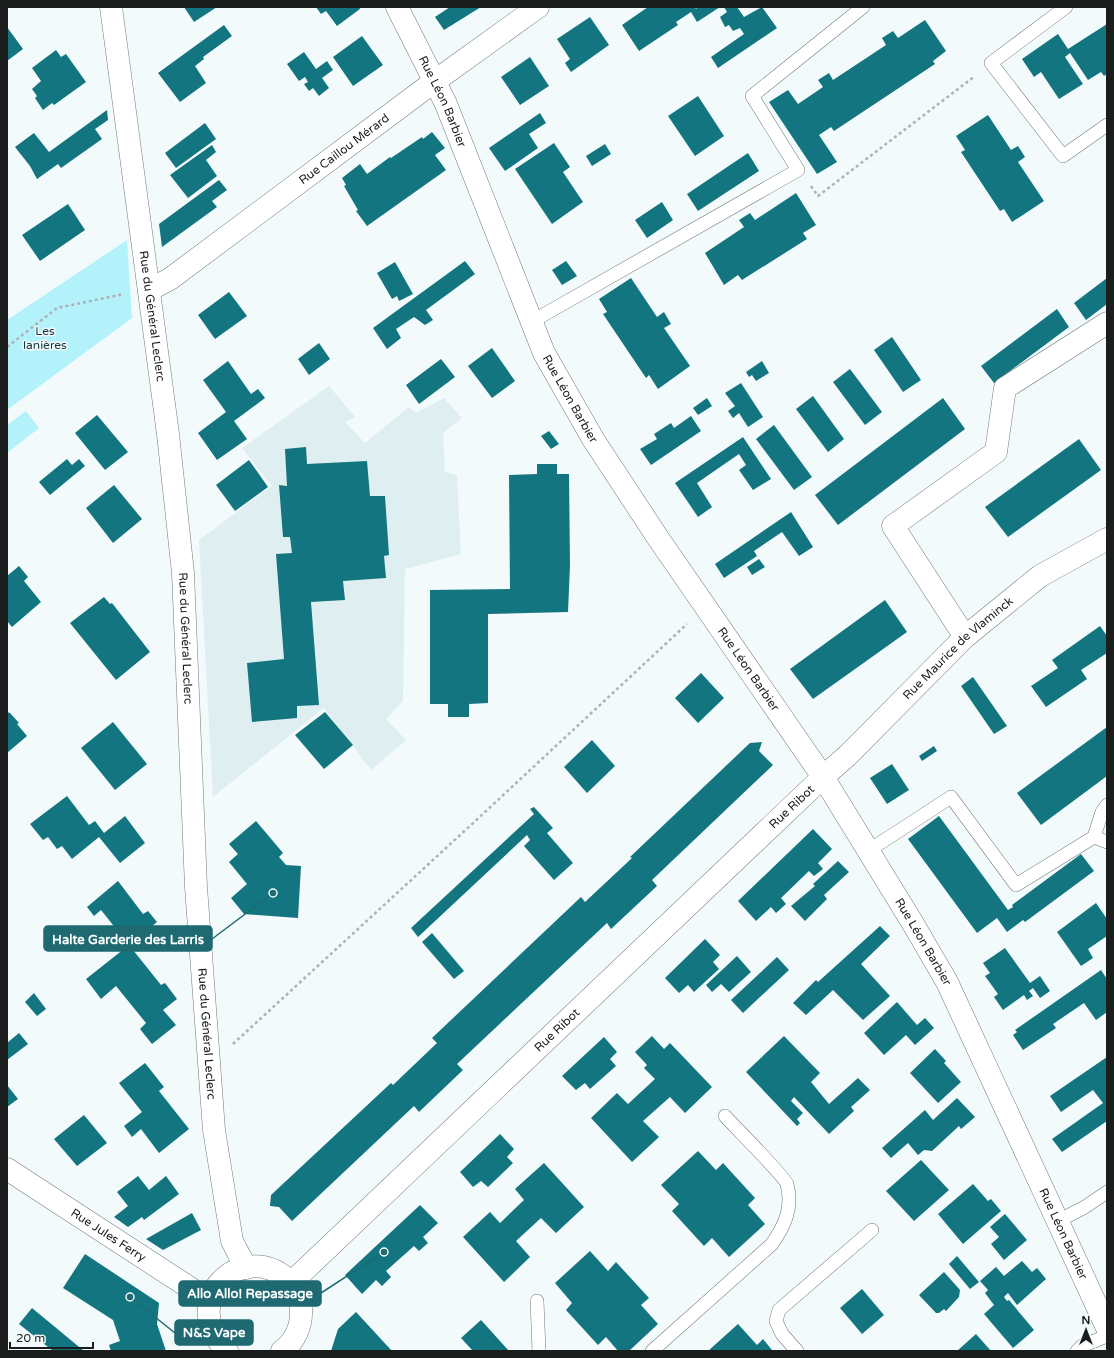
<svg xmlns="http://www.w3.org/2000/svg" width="1114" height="1358" viewBox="0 0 1114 1358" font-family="'Varela Round',sans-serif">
  <rect width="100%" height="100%" fill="#f3fafb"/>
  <path fill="#dfeff1" d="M329 386 355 417 345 422 365 443 409 407 416 413 444 398 462 418 443 433 445 472 457 475 461 554 405 569 403 701 386 719 406 740 371 770 324 708 213 797 199 540 272 486 242 448Z"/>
  <g fill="#b3f2fb">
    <path d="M127 240 132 318 7 410V320Z"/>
    <path d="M26 411 39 428 7 453V425Z"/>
  </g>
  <g fill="#137580">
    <path d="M184 7H217L194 22Z"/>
    <path d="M316 7H359L360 9 337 26 326 11 321 14Z"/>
    <path d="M450 7H481L444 30 435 17Z"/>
    <path d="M648 7H695L696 9 698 7H720L697 22 691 12 676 22 678 25 639 51 622 25Z"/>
    <path d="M724 7H737L744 17 762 7 777 28 718 68 711 57 744 34 740 28 733 31 729 25 725 27 720 17 727 12Z"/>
    <path d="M590 17 609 45 571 72 565 63 570 59 557 39Z"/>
    <path d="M925 20 946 51 933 61 935 64 834 131 831 127 819 135 837 162 817 174 769 102 788 90 798 104 823 87 818 80 829 73 833 80 886 45 882 38 893 31 898 38Z"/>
    <path d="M1107 24V74L1104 76 1101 72 1088 80 1070 53 1065 57 1083 84 1059 99 1041 72 1034 77 1022 59 1058 34 1068 49Z"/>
    <path d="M224 25 232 36 203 57 204 59 195 66 206 83 180 102 158 73Z"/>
    <path d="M7 27 23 49 7 61Z"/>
    <path d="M362 36 383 65 353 86 333 57Z"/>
    <path d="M56 50 61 57 66 54 86 82 54 105 52 103 43 110 35 98 37 96 32 89 41 81 32 68Z"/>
    <path d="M304 52 316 69 327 61 333 70 322 78 329 88 319 96 313 88 309 91 304 84 308 82 305 77 299 81 287 64Z"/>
    <path d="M530 57 549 86 520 105 501 77Z"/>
    <path d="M698 96 724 136 695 156 668 116Z"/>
    <path d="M107 110 108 120 95 129 102 139 61 168 58 164 37 179 30 166 15 147 34 133 49 152Z"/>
    <path d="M540 113 546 123 529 134 538 148 505 171 489 148Z"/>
    <path d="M988 115 1011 150 1018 146 1025 157 1018 162 1044 201 1012 222 1004 209 1000 211 961 152 965 150 956 136Z"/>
    <path d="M205 123 216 139 176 168 165 153Z"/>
    <path d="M432 132 445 148 435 155 446 170 367 226 356 211 358 210 344 186 346 185 342 178 360 164 367 174 390 157 391 158 422 137 423 139Z"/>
    <path d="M554 143 570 167 563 172 583 202 552 224 515 169Z"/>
    <path d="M605 144 611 154 592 166 586 156Z"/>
    <path d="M212 145 216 152 206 160 217 176 188 198 170 175Z"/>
    <path d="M748 153 759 171 698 211 687 194Z"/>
    <path d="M219 180 227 190 212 201 217 207 162 247 159 224Z"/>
    <path d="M796 193 816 225 803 233 807 239 742 280 738 275 724 285 705 253 744 227 739 220 750 213 755 220Z"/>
    <path d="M662 202 673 220 647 238 635 220Z"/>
    <path d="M68 204 85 230 40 261 22 235Z"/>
    <path d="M465 261 475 274 426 310 433 320 425 325 414 317 396 329 401 338 387 349 373 328Z"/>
    <path d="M566 261 577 276 562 285 552 270Z"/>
    <path d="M395 262 413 294 399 301 397 296 392 299 377 273Z"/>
    <path d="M631 278 657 317 664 312 671 324 664 328 690 366 658 389 649 375 646 378 603 314 607 312 599 299Z"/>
    <path d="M1107 278V304L1086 320 1074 303Z"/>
    <path d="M229 292 247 316 215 339 198 315Z"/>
    <path d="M1057 309 1069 327 994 383 981 366Z"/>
    <path d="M892 337 921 380 903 392 874 350Z"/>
    <path d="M319 343 330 359 309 375 298 359Z"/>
    <path d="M492 348 515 381 492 398 468 366Z"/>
    <path d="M441 359 455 377 419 404 406 385Z"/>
    <path d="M228 361 251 394 258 389 265 398 234 421 247 439 217 460 198 433 226 412 203 380Z"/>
    <path d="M762 361 769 373 756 381 752 375 749 377 746 372Z"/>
    <path d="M850 369 882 412 865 425 833 382Z"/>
    <path d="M741 383 763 417 748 427 739 413 733 418 728 411 735 406 725 393Z"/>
    <path d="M813 396 844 439 828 452 796 409Z"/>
    <path d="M707 398 712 406 698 415 693 408Z"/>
    <path d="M943 398 965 429 838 525 815 495Z"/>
    <path d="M97 415 128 452 105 470 75 433Z"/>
    <path d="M691 416 701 431 651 465 640 449 657 439 654 434 671 423 674 428Z"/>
    <path d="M774 425 812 477 794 490 756 439Z"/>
    <path d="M549 431 559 444 551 449 541 436Z"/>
    <path d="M743 437 771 479 753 490 739 470 746 465 739 454 697 483 712 507 698 517 675 483Z"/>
    <path d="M1079 439 1101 470 1008 537 985 507Z"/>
    <path d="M306 447 307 464 367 461 370 496H385L389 555 384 556 386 578 343 581 345 600 311 602 319 705 297 706V718L252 722 247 663 284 659 276 554 292 553 290 537H283L279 485 287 486 285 449Z"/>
    <path d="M67 459 72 465 79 459 85 466 50 495 39 482Z"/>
    <path d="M249 460 268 487 235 511 216 485Z"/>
    <path d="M537 464H557V474H569L570 565 568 612 488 614V703L469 704V717H448V704H430V590L510 589 509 475 537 474Z"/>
    <path d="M114 485 142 519 113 543 86 508Z"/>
    <path d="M791 512 813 547 799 556 782 532 754 551 757 556 724 578 715 564Z"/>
    <path d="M759 559 765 567 752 575 747 567Z"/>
    <path d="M19 566 28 577 24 581 41 602 12 627 7 621V576Z"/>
    <path d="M104 597 110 604 112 603 150 652 116 680 70 623Z"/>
    <path d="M885 600 907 632 813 699 790 669Z"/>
    <path d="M1100 626 1107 636V653L1081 670 1087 679 1046 707 1031 686 1058 668 1052 660Z"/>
    <path d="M701 673 724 698 698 723 675 698Z"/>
    <path d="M973 677 1007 726 994 734 961 686Z"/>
    <path d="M7 712 10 713 19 723 17 724 27 736 7 753Z"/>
    <path d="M325 712 353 745 324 769 295 735Z"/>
    <path d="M113 722 147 764 115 790 81 748Z"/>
    <path d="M1107 727V776L1041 825 1017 793Z"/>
    <path d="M592 740 615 766 587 793 564 767Z"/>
    <path d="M762 742 759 751 773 765 652 880 657 886 611 929 607 923 457 1064 463 1070 419 1112 414 1106 292 1221 279 1207 270 1206 271 1195 391 1083 393 1085 437 1043 432 1038 581 897 585 902 632 858 630 857 750 743Z"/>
    <path d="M934 746 937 751 922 761 919 756Z"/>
    <path d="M892 764 909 790 887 804 870 778Z"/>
    <path d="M67 796 89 825 95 821 104 833 125 816 145 843 120 863 99 837 72 859 62 846 57 849 48 837 43 840 30 824Z"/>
    <path d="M534 807 553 828 547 833 573 863 554 880 524 846 530 840 527 835 418 937 411 928 534 814 530 809Z"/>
    <path d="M939 816 1008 910 1013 907 1012 905 1081 854 1094 871 1025 922 1023 920 1007 932 997 918 977 933 908 839Z"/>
    <path d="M256 821 283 853 279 857 286 865 301 866 298 918 244 914 231 898 247 884 229 862 238 854 229 844Z"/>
    <path d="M813 829 832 849 818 863 823 869 814 876 809 871 781 898 786 904 776 913 771 907 756 921 738 901Z"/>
    <path d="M838 861 849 872 824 895 827 899 805 921 791 906 815 886 813 884Z"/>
    <path d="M118 881 143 914 148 911 157 922 129 945 101 910 94 916 87 907Z"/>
    <path d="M1096 903 1107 919V936L1088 949 1093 958 1081 966 1057 932Z"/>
    <path d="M880 926 890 936 861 964 890 996 863 1020 833 990 806 1015 793 1003 816 980 818 982Z"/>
    <path d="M432 933 464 971 454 979 422 942Z"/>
    <path d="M705 939 720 955 713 962 719 969 694 992 688 985 679 993 665 978Z"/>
    <path d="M129 945 161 985 165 983 177 999 163 1010 176 1025 152 1044 140 1029 146 1023 116 986 101 999 86 979Z"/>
    <path d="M1005 948 1030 983 1040 976 1050 991 1040 998 1033 988 1029 991 1033 996 1027 1000 1024 995 1003 1010 994 997 998 994 985 976 990 973 983 963Z"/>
    <path d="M737 956 751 972 729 992 721 984 712 992 706 985Z"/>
    <path d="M777 957 789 970 743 1013 731 1000Z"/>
    <path d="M1101 970 1107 979V1012L1096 1020 1084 1003 1053 1024 1056 1028 1023 1050 1013 1035 1017 1032 1015 1030Z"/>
    <path d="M34 993 46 1009 37 1016 25 1002Z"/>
    <path d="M897 1002 917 1025 925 1018 934 1028 915 1045 906 1035 884 1055 864 1033Z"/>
    <path d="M19 1033 28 1044 7 1060V1043Z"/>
    <path d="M652 1036 664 1049 670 1043 712 1087 685 1113 670 1097 643 1121 659 1137 632 1162 591 1118 617 1093 628 1104 655 1079 644 1068 647 1065 635 1052Z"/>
    <path d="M784 1036 820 1073 811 1082 829 1104 858 1078 870 1090 851 1107 854 1111 829 1134 794 1097 791 1101 803 1113 797 1119 800 1123 797 1126 746 1072Z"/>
    <path d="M604 1037 617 1052 610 1059 616 1066 590 1089 585 1083 576 1090 562 1076Z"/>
    <path d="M935 1049 946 1061 944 1063 961 1082 938 1103 910 1073Z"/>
    <path d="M1107 1057V1121L1062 1152 1052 1139 1103 1103 1093 1090 1061 1112 1050 1096Z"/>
    <path d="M145 1063 164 1087 159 1091 189 1129 159 1153 141 1129 132 1137 124 1126 142 1112 119 1083Z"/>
    <path d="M7 1085 18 1099 7 1107Z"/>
    <path d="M957 1098 975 1117 961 1129 959 1126 932 1151 924 1150 918 1155 908 1143 891 1158 882 1148 925 1110 933 1120Z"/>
    <path d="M84 1115 107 1143 77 1166 54 1139Z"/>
    <path d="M500 1134 514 1149 507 1157 513 1163 488 1187 481 1181 473 1187 460 1172Z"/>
    <path d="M698 1151 716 1170 723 1163 755 1198 748 1205 765 1224 729 1257 712 1238 704 1246 672 1211 679 1204 661 1185Z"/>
    <path d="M921 1160 949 1190 914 1221 886 1191Z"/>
    <path d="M544 1163 584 1207 556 1233 541 1218 516 1241 530 1257 504 1282 463 1237 490 1212 500 1223 524 1200 515 1189Z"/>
    <path d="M138 1176 149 1190 166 1176 179 1194 144 1220 142 1217 128 1227 114 1217 128 1206 117 1192Z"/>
    <path d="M973 1184 988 1201 991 1199 1001 1211 963 1244 938 1214Z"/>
    <path d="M420 1205 438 1223 423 1237 428 1243 419 1251 414 1246 386 1271 391 1277 382 1286 376 1280 362 1294 345 1275Z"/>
    <path d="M192 1213 201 1230 163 1250 146 1239Z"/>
    <path d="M1005 1214 1027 1240 1004 1260 991 1244 999 1237 990 1227Z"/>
    <path d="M590 1251 608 1271 616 1262 649 1298 641 1305 658 1324 629 1351H618L606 1337 598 1345 566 1310 572 1303 555 1283Z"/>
    <path d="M85 1254 159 1303 157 1324 166 1351H111L109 1345 120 1341 113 1320 63 1288Z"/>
    <path d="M957 1256 979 1282 970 1289 949 1264Z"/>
    <path d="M1022 1261 1032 1272 1037 1268 1046 1279 1017 1305 1008 1293 1004 1297 1007 1301 1009 1300 1034 1330 1013 1348 984 1314 994 1305 985 1293 988 1290 980 1281 996 1267 1004 1276Z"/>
    <path d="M944 1272 960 1290 959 1297 946 1311 944 1309 939 1313H936L919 1295Z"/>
    <path d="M862 1289 884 1315 862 1334 840 1308Z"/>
    <path d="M32 1308 84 1351H53L19 1324Z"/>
    <path d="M356 1312 392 1351H331L338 1329Z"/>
    <path d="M481 1320 509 1351H473L461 1338Z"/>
    <path d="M738 1324 757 1345 763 1339 772 1350 708 1351Z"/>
    <path d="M976 1334 991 1351H957Z"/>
  </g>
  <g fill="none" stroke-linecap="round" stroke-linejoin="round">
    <g stroke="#727879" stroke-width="14">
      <g id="lane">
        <path d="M1066 7 991 63 1063 156 1107 125"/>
        <path d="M531 322 798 170 752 96 863 7"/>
        <path d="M1094 837 1107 842"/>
        <path d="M868 851 951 797 1016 885 1094 837 1102 812 1107 805"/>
        <path d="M1058 1221 1085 1207 1107 1192"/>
        <path d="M537 1301 539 1351"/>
        <path d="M652 1351 772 1244C785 1225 793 1208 787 1184 785 1177 734 1126 725 1116"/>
        <path d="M797 1351 782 1334 776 1321 779 1310 872 1230"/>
        <path d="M1077 1351 1082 1346 1107 1336"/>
      </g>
    </g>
    <g stroke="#727879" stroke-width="23">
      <g id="street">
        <path id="s1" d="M397 7 446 104 544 353 593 439 658 538 823 777 912 922 947 982 1107 1328"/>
        <path id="s2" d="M149 290 170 279 435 81 538 7"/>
        <path d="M965 637 893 526 996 452 1005 388 1107 323"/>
        <path id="s3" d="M7 1169 210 1301"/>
        <path id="s4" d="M291 1283 823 777 847 756 965 637 1040 576 1107 539"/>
      </g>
    </g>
    <g stroke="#727879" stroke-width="23">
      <g id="secondary">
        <path id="s5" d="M111 7 168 434 183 573 196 887 214 1130 232 1241 246 1268"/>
        <path d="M227 1351C176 1299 243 1240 287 1279 294 1286 300 1298 301 1309 302 1326 295 1341 282 1351"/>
      </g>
    </g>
    <g stroke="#adb2b3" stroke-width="2.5" stroke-dasharray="3 3" stroke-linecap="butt">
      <path d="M811 186 818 196 975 76"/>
      <path d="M7 347 57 308 124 294"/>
      <path d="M233 1044 471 825 687 624"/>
    </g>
    <use href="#lane" stroke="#fff" stroke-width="13"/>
    <use href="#street" stroke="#fff" stroke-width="22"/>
    <use href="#secondary" stroke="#fff" stroke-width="22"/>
  </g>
  <g text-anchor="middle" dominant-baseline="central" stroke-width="3" stroke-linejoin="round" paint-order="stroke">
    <g font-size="12" fill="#1b1d1d" stroke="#f3fafb">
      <text stroke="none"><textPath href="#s1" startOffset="105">Rue Léon Barbier</textPath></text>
      <text stroke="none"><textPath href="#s2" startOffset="241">Rue Caillou Mérard</textPath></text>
      <text stroke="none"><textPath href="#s5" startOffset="312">Rue du Général Leclerc</textPath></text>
      <text stroke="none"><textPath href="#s1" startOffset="429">Rue Léon Barbier</textPath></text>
      <text stroke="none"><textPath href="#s5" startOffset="636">Rue du Général Leclerc</textPath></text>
      <text stroke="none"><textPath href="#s4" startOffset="921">Rue Maurice de Vlaminck</textPath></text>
      <text stroke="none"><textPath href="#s1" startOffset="753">Rue Léon Barbier</textPath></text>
      <text stroke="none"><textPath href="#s4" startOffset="691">Rue Ribot</textPath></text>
      <text stroke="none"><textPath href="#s1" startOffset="1077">Rue Léon Barbier</textPath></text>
      <text stroke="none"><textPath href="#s4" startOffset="367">Rue Ribot</textPath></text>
      <text stroke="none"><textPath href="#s5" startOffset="1032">Rue du Général Leclerc</textPath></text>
      <text stroke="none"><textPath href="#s1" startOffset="1401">Rue Léon Barbier</textPath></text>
      <text stroke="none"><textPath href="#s3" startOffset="121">Rue Jules Ferry</textPath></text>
    </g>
    <g font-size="12" fill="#113a3f" stroke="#f3fafb">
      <text x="45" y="331">Les<tspan x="45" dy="14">lanières</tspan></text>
    </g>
  </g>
  <path fill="none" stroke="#1e6972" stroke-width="1.5" d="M273 893L212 939M384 1252L321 1293M130 1297L175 1333"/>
  <g fill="#1e6972" stroke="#f3fafb" stroke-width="1.5">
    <circle cx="273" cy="893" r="4"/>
    <circle cx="384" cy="1252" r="4"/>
    <circle cx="130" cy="1297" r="4"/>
  </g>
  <g fill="#1e6972" stroke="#1e6972" stroke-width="1.5">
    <rect x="44" y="926" width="168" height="25" rx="4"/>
    <rect x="179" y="1281" width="142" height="25" rx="4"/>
    <rect x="175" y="1320" width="78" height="25" rx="4"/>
  </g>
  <g font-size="13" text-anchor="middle" font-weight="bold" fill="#fff">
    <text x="128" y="944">Halte Garderie des Larris</text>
    <text x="250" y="1298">Allo Allo! Repassage</text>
    <text x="214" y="1337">N&amp;S Vape</text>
  </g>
  <rect width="1114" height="1358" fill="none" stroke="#1b1d1d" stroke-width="16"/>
  <g transform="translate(1086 1330)" stroke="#f3fafb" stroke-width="3" paint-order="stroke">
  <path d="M0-3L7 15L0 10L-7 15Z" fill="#1b1d1d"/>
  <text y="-6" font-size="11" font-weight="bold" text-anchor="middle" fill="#1b1d1d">N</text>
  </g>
  <path d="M10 1342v6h83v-6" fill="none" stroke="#1b1d1d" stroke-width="2"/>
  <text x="16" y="1342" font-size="12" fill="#1b1d1d" stroke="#f3fafb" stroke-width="3" paint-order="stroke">20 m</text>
</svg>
